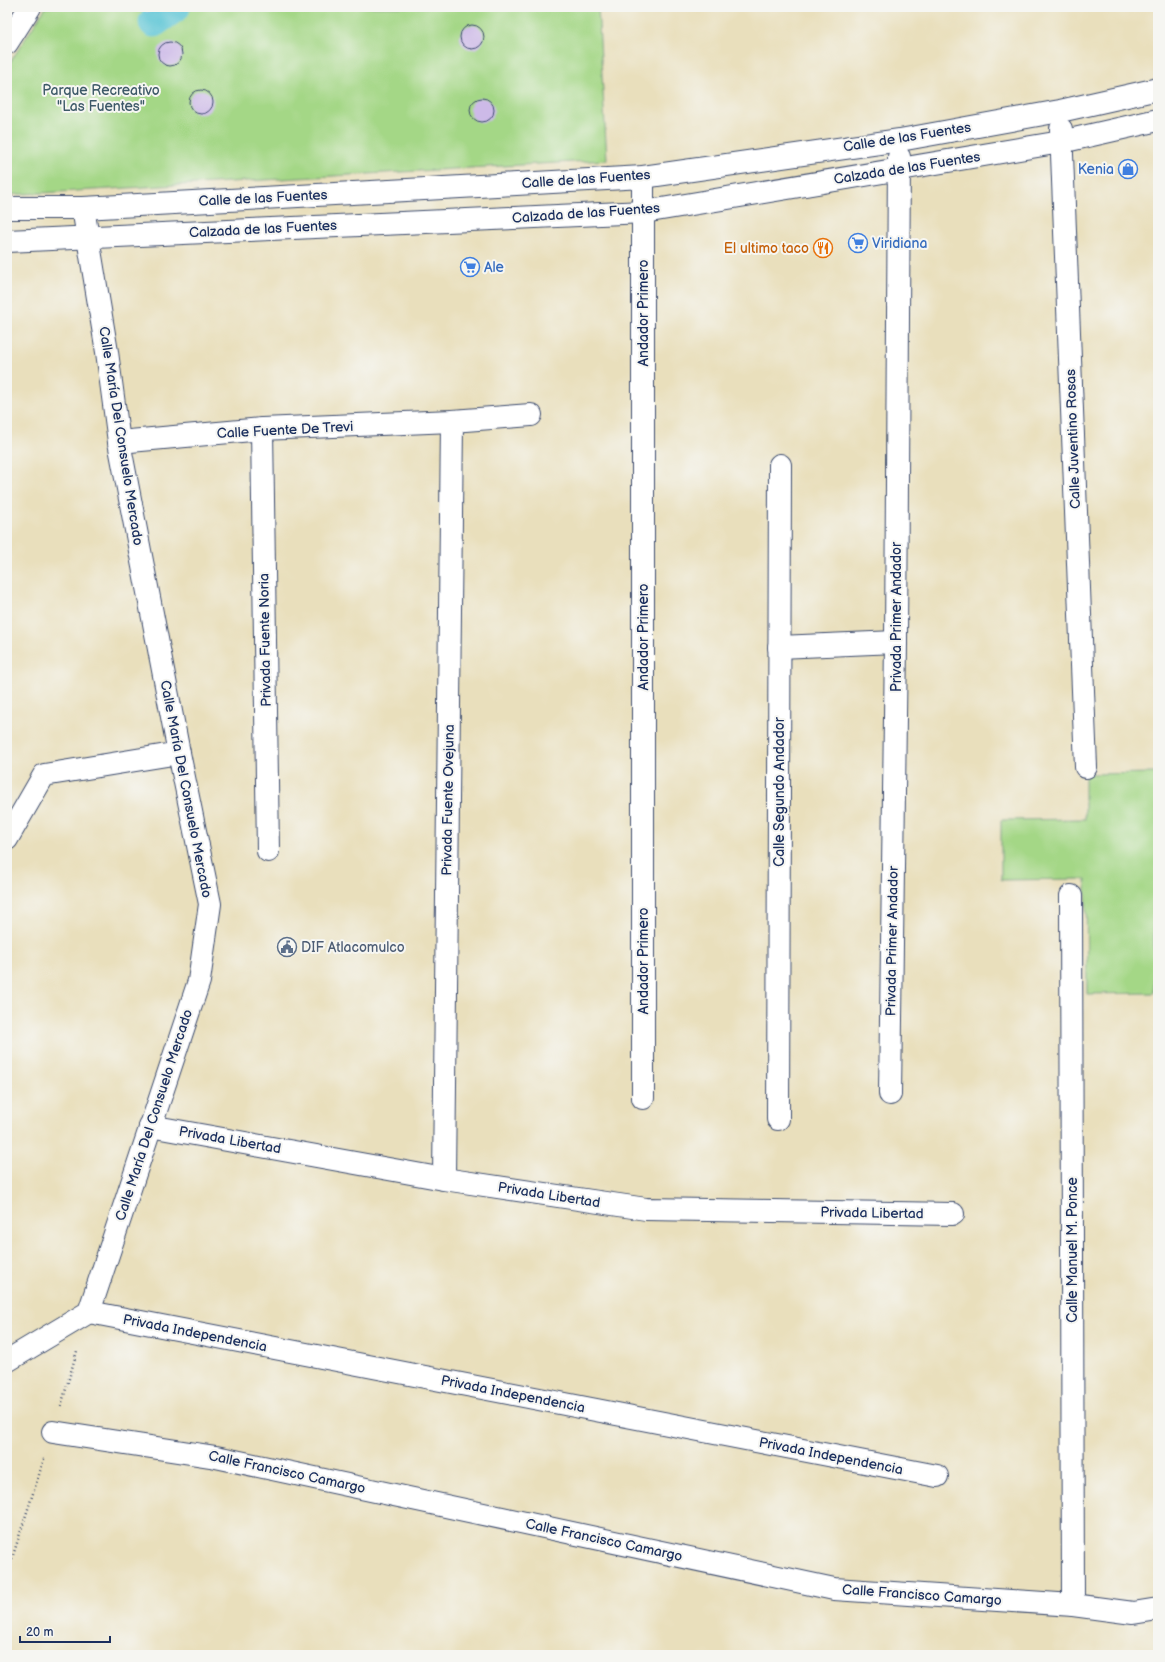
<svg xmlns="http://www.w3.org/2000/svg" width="1165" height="1662" viewBox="0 0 1165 1662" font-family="'Balsamiq Sans',sans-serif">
  <rect width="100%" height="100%" fill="#f6f6f2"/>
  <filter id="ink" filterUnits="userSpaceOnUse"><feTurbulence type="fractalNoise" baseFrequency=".025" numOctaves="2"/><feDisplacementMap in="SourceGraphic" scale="8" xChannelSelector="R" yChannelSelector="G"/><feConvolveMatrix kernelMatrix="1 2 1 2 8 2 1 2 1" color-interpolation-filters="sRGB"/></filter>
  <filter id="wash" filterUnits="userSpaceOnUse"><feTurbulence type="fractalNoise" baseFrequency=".012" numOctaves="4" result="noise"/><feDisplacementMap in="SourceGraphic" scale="16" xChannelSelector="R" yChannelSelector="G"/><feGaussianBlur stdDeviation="0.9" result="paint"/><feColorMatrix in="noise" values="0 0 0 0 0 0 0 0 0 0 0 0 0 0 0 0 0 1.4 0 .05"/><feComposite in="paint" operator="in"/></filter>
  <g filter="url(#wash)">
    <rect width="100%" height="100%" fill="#e9dfbc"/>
    <g fill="#a4d786" stroke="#608372">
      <path d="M46 7H598L607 160 7 195V67Z"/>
      <path d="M1158 773V892H1154V993L1087 994 1086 879 1001 880V820L1085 819V774Z"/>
    </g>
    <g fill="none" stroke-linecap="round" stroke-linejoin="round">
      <path stroke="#5ac5d5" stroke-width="31" d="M154 22 175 7"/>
    </g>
    <g id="blocks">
      <g fill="#cdbae8">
        <path d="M140 7H151L148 12Z"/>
        <circle cx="472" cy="37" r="12"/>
        <circle cx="170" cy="54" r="12"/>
        <circle cx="201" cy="102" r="12"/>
        <circle cx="482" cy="110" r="12"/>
      </g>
    </g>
  </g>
  <g filter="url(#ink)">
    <use href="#blocks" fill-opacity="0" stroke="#3a496c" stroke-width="1"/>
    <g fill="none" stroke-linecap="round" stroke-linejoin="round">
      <g stroke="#3a496c" stroke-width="24">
        <g id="minor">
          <path d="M7 43 30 7"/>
          <path d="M1061 129 1086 767"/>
          <path d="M7 208H83L643 177 900 140 1060 111 1158 89"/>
          <path d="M7 241 644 212 1061 142 1158 120"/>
          <path d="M262 429 268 851"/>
          <path d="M119 442 262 429 452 421 531 415"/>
          <path d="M779 647 896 642"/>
          <path d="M7 839 44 775 179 753"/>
          <path d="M1071 896 1073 1605"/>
          <path d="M890 1094 896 642 899 157"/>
          <path d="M643 1098V177"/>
          <path d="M778 1119 780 465"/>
          <path d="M150 1126 444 1179 646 1209 953 1214"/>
          <path d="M444 1179 452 421"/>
          <path d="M89 1312 937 1476"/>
          <path d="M7 1361 89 1312 199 981 210 904 179 753 119 442 107 352 83 208"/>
          <path d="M53 1432 216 1457 834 1589 1073 1605 1133 1613 1158 1609"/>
        </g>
      </g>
      <g stroke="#3a496c" stroke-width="2.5" stroke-dasharray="1 3" stroke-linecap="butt">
        <path d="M61 1406 77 1351"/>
        <path d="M7 1574 45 1456"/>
      </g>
      <use href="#minor" stroke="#fff" stroke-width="22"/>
    </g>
  </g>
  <defs>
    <g id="shop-ring" transform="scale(1)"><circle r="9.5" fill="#f6f6f2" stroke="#3f7fe0" stroke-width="1.5"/><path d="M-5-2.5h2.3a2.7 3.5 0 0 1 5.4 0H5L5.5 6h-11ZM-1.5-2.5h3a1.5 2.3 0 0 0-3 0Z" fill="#3f7fe0"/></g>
    <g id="supermarket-ring" transform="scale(1)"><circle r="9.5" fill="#f6f6f2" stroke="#3f7fe0" stroke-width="1.5"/><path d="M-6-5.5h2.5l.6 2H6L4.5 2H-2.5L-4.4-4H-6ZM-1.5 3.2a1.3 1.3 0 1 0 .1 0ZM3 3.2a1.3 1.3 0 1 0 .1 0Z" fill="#3f7fe0"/></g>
    <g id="restaurant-ring" transform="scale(1)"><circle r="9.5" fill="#f6f6f2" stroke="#e8710a" stroke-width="1.5"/><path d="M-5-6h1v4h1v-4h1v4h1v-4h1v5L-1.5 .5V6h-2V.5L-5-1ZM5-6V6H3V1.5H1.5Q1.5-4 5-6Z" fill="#e8710a"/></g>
    <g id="civic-ring" transform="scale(1)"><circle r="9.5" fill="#f6f6f2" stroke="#5c6f8a" stroke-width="1.5"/><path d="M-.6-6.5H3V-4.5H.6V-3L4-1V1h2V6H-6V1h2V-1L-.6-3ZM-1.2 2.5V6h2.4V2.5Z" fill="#5c6f8a"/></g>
  </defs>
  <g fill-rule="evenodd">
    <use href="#shop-ring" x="1128" y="169"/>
    <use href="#supermarket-ring" x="858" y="243"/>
    <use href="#restaurant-ring" x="823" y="248"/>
    <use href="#supermarket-ring" x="470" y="267"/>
    <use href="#civic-ring" x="287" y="947"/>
  </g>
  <g text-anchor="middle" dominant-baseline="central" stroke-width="4" stroke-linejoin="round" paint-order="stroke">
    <g font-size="14" fill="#3d5968" stroke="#f6f6f2">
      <text x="101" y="90">Parque Recreativo<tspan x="101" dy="16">"Las Fuentes"</tspan></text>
    </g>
    <g font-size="14" fill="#1b2f5e" stroke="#f6f6f2">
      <text transform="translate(907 137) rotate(-9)">Calle de las Fuentes</text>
      <text transform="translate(907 168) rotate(-9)">Calzada de las Fuentes</text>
      <text transform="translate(586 179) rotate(-4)">Calle de las Fuentes</text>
      <text transform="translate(263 198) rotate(-3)">Calle de las Fuentes</text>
      <text transform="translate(586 213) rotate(-4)">Calzada de las Fuentes</text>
      <text transform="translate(263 229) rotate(-3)">Calzada de las Fuentes</text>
      <text transform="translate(643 313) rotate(-90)">Andador Primero</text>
      <text transform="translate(285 430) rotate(-3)">Calle Fuente De Trevi</text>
      <text transform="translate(121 436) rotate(81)">Calle María Del Consuelo Mercado</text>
      <text transform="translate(1073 439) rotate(-92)">Calle Juventino Rosas</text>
      <text transform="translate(896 617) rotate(-90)">Privada Primer Andador</text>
      <text transform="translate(643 637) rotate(-90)">Andador Primero</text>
      <text transform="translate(265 640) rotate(-91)">Privada Fuente Noria</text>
      <text transform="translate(186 789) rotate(79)">Calle María Del Consuelo Mercado</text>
      <text transform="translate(779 792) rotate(-90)">Calle Segundo Andador</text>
      <text transform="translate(448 800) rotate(-89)">Privada Fuente Ovejuna</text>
      <text transform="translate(892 941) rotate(-89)">Privada Primer Andador</text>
      <text transform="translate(643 961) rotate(-90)">Andador Primero</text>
      <text transform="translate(154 1115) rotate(-72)">Calle María Del Consuelo Mercado</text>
      <text transform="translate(230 1140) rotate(10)">Privada Libertad</text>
      <text transform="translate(549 1195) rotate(9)">Privada Libertad</text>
      <text transform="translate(872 1213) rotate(1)">Privada Libertad</text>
      <text transform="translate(1072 1250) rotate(-90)">Calle Manuel M. Ponce</text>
      <text transform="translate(195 1333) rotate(11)">Privada Independencia</text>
      <text transform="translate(513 1394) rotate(11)">Privada Independencia</text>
      <text transform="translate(831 1456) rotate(11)">Privada Independencia</text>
      <text transform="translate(287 1472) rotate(12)">Calle Francisco Camargo</text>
      <text transform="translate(604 1540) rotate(12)">Calle Francisco Camargo</text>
      <text transform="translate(922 1595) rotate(4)">Calle Francisco Camargo</text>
    </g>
    <g font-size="14" fill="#366cbe" stroke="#f6f6f2" text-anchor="start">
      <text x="1114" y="169" text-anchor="end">Kenia</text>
      <text x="872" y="243">Viridiana</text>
      <text x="484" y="267">Ale</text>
    </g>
    <g font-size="14" fill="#c56008" stroke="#f6f6f2" text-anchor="end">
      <text x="809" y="248">El ultimo taco</text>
    </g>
    <g font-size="14" fill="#4e5e75" stroke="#f6f6f2" text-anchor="start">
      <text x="301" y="947">DIF Atlacomulco</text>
    </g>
  </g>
  <rect width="1165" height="1662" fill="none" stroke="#f6f6f2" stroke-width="24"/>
  <path d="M20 1636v6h90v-6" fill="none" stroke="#1b2f5e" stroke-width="2"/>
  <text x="26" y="1636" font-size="12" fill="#1b2f5e" stroke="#f6f6f2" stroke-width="3" paint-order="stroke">20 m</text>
</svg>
